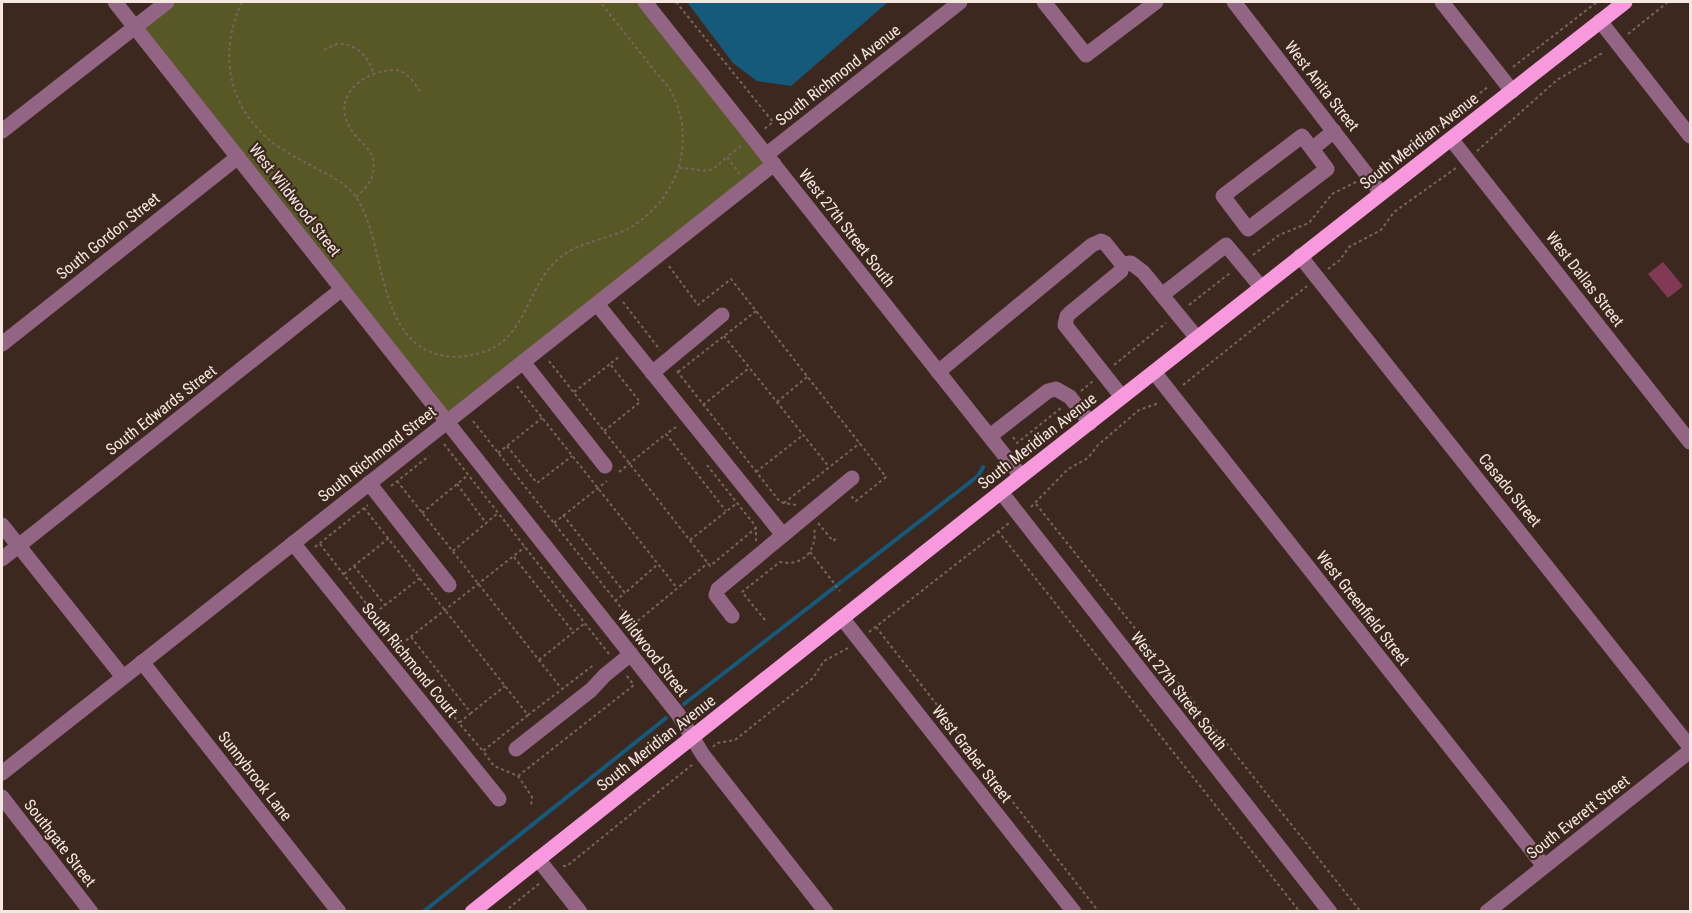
<svg xmlns="http://www.w3.org/2000/svg" width="1692" height="913" viewBox="0 0 1692 913" font-family="'Roboto Condensed',sans-serif">
  <rect width="100%" height="100%" fill="#3c281e"/>
  <path fill="#575826" d="M167 2H645L774 164 447 422 135 27Z"/>
  <path fill="#165a7b" d="M687 2H888L791 86 757 81 733 63Z"/>
  <g fill="none" stroke-linecap="round" stroke-linejoin="round">
    <g stroke="#165a7b" stroke-width="4">
      <path d="M684 704 978 476 983 467"/>
      <path d="M423 912 666 718"/>
    </g>
  </g>
  <path fill="#823955" d="M1663 262 1683 286 1668 298 1648 274Z"/>
  <g fill="none" stroke-linecap="round" stroke-linejoin="round">
    <g stroke="#78665d" stroke-width="2" stroke-dasharray="3 3" stroke-linecap="butt">
      <path d="M242 2C221 46 225 95 260 131 272 145 292 155 308 164 326 174 347 182 358 200 387 248 376 345 445 356 458 358 471 356 483 352 524 340 527 291 553 264 574 241 607 241 631 227 677 199 697 143 672 93 667 83 657 75 651 66 634 45 617 23 600 2"/>
      <path d="M676 2 773 122 763 130"/>
      <path d="M1628 34 1668 2"/>
      <path d="M324 50C328 48 333 45 338 44 355 42 370 58 373 73"/>
      <path d="M1513 67 1597 2"/>
      <path d="M1477 151 1557 80 1604 52"/>
      <path d="M679 168C705 168 705 179 727 157"/>
      <path d="M1379 168 1427 131 1437 127 1489 86"/>
      <path d="M740 174 727 157 741 146"/>
      <path d="M356 197C368 187 378 173 372 156 369 147 357 139 352 131 329 98 362 71 394 70 407 70 415 84 421 93"/>
      <path d="M1253 255 1279 235 1309 223 1332 194 1356 182"/>
      <path d="M669 266 698 305 731 279 886 477 856 501 851 496"/>
      <path d="M1328 269 1340 260 1349 247 1381 230 1394 212 1456 168"/>
      <path d="M623 302 660 350"/>
      <path d="M1189 305 1230 273"/>
      <path d="M724 336 829 467"/>
      <path d="M549 361 710 566 756 528"/>
      <path d="M1114 365 1166 323"/>
      <path d="M677 371 780 502 784 503"/>
      <path d="M678 372 756 311"/>
      <path d="M1183 385 1307 286"/>
      <path d="M517 386 677 588"/>
      <path d="M1081 391 1093 381"/>
      <path d="M574 392 610 364"/>
      <path d="M777 402 807 377"/>
      <path d="M703 405 749 368"/>
      <path d="M473 421 634 624 708 563"/>
      <path d="M676 427 666 434 726 511"/>
      <path d="M604 431 640 402 610 364 620 356"/>
      <path d="M1013 437 1017 443 1061 408"/>
      <path d="M444 444 609 654"/>
      <path d="M507 446 537 483 572 456"/>
      <path d="M498 453 542 418"/>
      <path d="M707 465 753 523 756 528V541"/>
      <path d="M619 472 666 434"/>
      <path d="M756 472 803 435"/>
      <path d="M397 481 561 688"/>
      <path d="M457 484 486 523"/>
      <path d="M391 486 429 456"/>
      <path d="M1036 504 1361 912"/>
      <path d="M796 505 784 503 860 443"/>
      <path d="M1031 507 1068 469 1088 458 1098 445 1139 410 1159 403"/>
      <path d="M364 508 528 715 595 664"/>
      <path d="M422 513 468 475"/>
      <path d="M563 515 625 593 658 564"/>
      <path d="M554 523 607 481"/>
      <path d="M818 523 833 541 837 538"/>
      <path d="M998 531 1300 912"/>
      <path d="M690 540 737 503"/>
      <path d="M320 544 399 646 525 547"/>
      <path d="M315 547 368 505"/>
      <path d="M453 551 498 513"/>
      <path d="M810 552 840 591"/>
      <path d="M514 557 574 633"/>
      <path d="M354 566 385 605"/>
      <path d="M344 574 389 538"/>
      <path d="M615 601 625 593"/>
      <path d="M375 613 420 578"/>
      <path d="M765 620 742 592 780 562C803 567 818 550 814 527"/>
      <path d="M876 627 1099 912"/>
      <path d="M869 632 1009 523"/>
      <path d="M411 637 471 713 505 686"/>
      <path d="M399 646 459 723"/>
      <path d="M539 660 585 623"/>
      <path d="M471 713 459 723 482 750"/>
      <path d="M528 715 483 751 494 766 518 776 532 797 531 807"/>
      <path d="M713 747 717 743 735 740 813 678 824 661 848 648"/>
      <path d="M518 776 634 685 626 675"/>
      <path d="M563 866H567L693 764"/>
      <path d="M504 912 540 883"/>
    </g>
    <g stroke="#936585" stroke-width="15">
      <path d="M115 2 678 714 703 755 826 912"/>
      <path d="M645 2 1021 476"/>
      <path d="M1044 2 1086 55 1156 2"/>
      <path d="M1234 2 1381 193"/>
      <path d="M1442 2 1512 91"/>
      <path d="M1600 21 1690 136"/>
      <path d="M2 131 167 2"/>
      <path d="M1451 139 1690 442"/>
      <path d="M1312 149 1327 169 1248 229 1223 196 1302 136 1312 149 1334 131"/>
      <path d="M766 155 960 2"/>
      <path d="M1300 256 1690 747"/>
      <path d="M1122 264 1131 263 1143 272 1197 338"/>
      <path d="M1162 295 1226 245 1261 287"/>
      <path d="M597 304 783 535"/>
      <path d="M2 344 238 157"/>
      <path d="M523 362 605 466"/>
      <path d="M938 372 1092 245 1101 241 1105 243 1122 264 1121 271 1070 313 1067 316 1065 325 1122 397"/>
      <path d="M1154 372 1544 866"/>
      <path d="M652 373 722 315"/>
      <path d="M990 436 1048 391 1056 389 1070 397 1090 423"/>
      <path d="M369 483 449 585"/>
      <path d="M1001 492 1330 912"/>
      <path d="M2 525 123 677"/>
      <path d="M293 543 499 799"/>
      <path d="M2 559 342 289"/>
      <path d="M732 616 716 595 718 589 852 478"/>
      <path d="M842 618 1074 912"/>
      <path d="M142 662 339 912"/>
      <path d="M516 749 591 690 605 675 631 654"/>
      <path d="M2 773 774 164"/>
      <path d="M2 797 91 912"/>
      <path d="M538 859 580 912"/>
      <path d="M1487 912 1690 751"/>
    </g>
    <path stroke="#f899de" stroke-width="15" d="M472 912 1001 492 1625 2"/>
  </g>
  <g text-anchor="middle" dominant-baseline="central" stroke-width="4.5" stroke-linejoin="round" paint-order="stroke">
    <g font-size="16" fill="#f6e8e1" stroke="#3c281e">
      <text transform="translate(838 75) rotate(-38)">South Richmond Avenue</text>
      <text transform="translate(1322 86) rotate(52)">West Anita Street</text>
      <text transform="translate(1419 141) rotate(-38)">South Meridian Avenue</text>
      <text transform="translate(295 200) rotate(52)">West Wildwood Street</text>
      <text transform="translate(847 228) rotate(52)">West 27th Street South</text>
      <text transform="translate(108 236) rotate(-39)">South Gordon Street</text>
      <text transform="translate(1585 279) rotate(52)">West Dallas Street</text>
      <text transform="translate(161 410) rotate(-38)">South Edwards Street</text>
      <text transform="translate(1037 441) rotate(-38)">South Meridian Avenue</text>
      <text transform="translate(377 454) rotate(-38)">South Richmond Street</text>
      <text transform="translate(1510 490) rotate(51)">Casado Street</text>
      <text transform="translate(1363 608) rotate(52)">West Greenfield Street</text>
      <text transform="translate(653 654) rotate(52)">Wildwood Street</text>
      <text transform="translate(410 660) rotate(51)">South Richmond Court</text>
      <text transform="translate(1179 691) rotate(52)">West 27th Street South</text>
      <text transform="translate(656 743) rotate(-38)">South Meridian Avenue</text>
      <text transform="translate(972 754) rotate(52)">West Graber Street</text>
      <text transform="translate(255 776) rotate(52)">Sunnybrook Lane</text>
      <text transform="translate(1578 817) rotate(-38)">South Everett Street</text>
      <text transform="translate(60 843) rotate(52)">Southgate Street</text>
    </g>
  </g>
  <rect width="1692" height="913" fill="none" stroke="#f6e8e1" stroke-width="6"/>
</svg>
